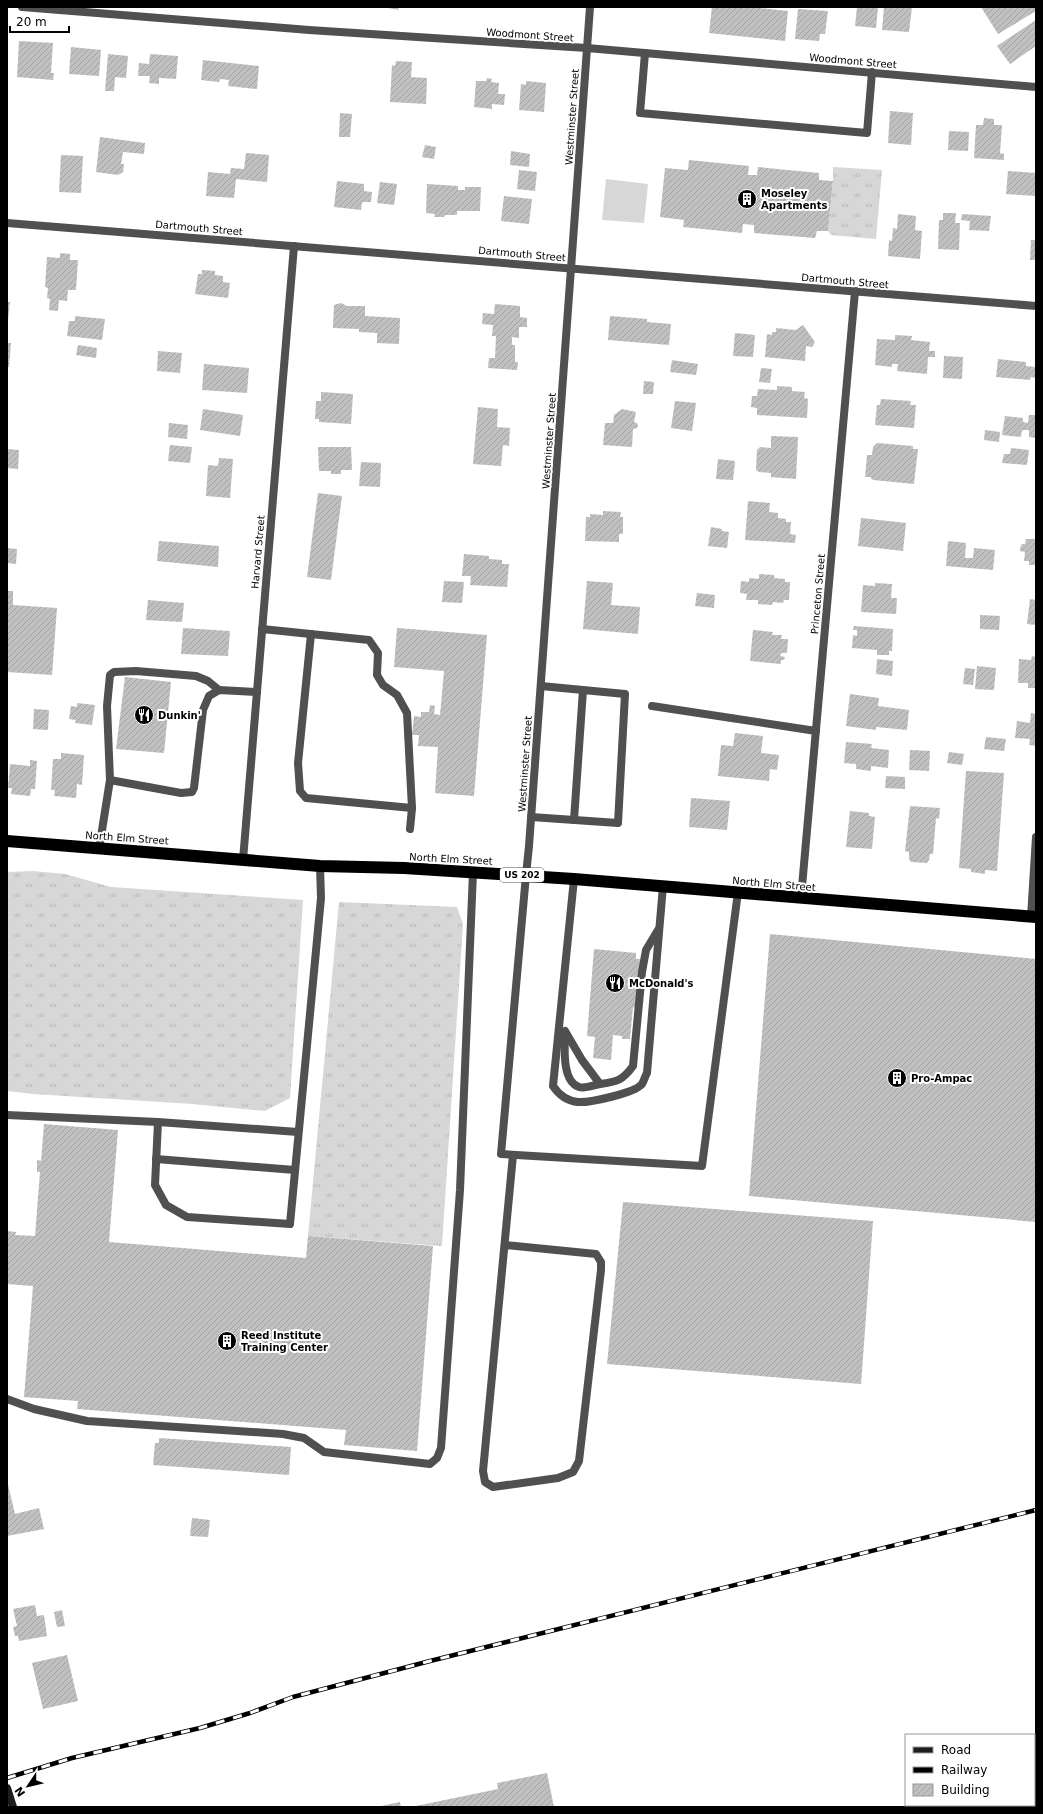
<svg xmlns="http://www.w3.org/2000/svg" width="1043" height="1814" viewBox="0 0 1043 1814" font-family="'DejaVu Sans',sans-serif">
  <defs>
    <pattern id="grass-tufts" width="24" height="20" patternUnits="userSpaceOnUse"><rect width="24" height="20" fill="#d7d7d7"/><path d="M3 7l-1-3M5 7V3M7 7l1-3M15 17l-1-3M17 17v-4M19 17l1-3" fill="none" stroke="#b7b7b7"/></pattern>
    <pattern id="building-hatch" width="6" height="6" patternUnits="userSpaceOnUse"><rect width="6" height="6" fill="#c0c0c0"/><path d="M-1 1l2-2M0 6l6-6M5 7l2-2" fill="none" stroke="#a3a3a3"/></pattern>
  </defs>
  <rect width="100%" height="100%" fill="#fff"/>
  <g fill="url(#grass-tufts)">
    <path d="M833 167 882 170 876 239 831 235 828 231 833 181Z"/>
    <path d="M33 871 65 874 111 887 303 900 290 1098 265 1111 193 1104 33 1094 7 1091V872Z"/>
    <path d="M339 902 457 907 463 924 442 1246 308 1236Z"/>
  </g>
  <path fill="#d7d7d7" d="M606 179 648 184 644 223 602 220Z"/>
  <g fill="url(#building-hatch)">
    <path d="M383 7H399L398 10Z"/>
    <path d="M712 7H751L788 11 785 41 709 33Z"/>
    <path d="M857 7H878L876 28 855 26Z"/>
    <path d="M884 7H912L909 32 882 30Z"/>
    <path d="M981 7H1035L1036 11 998 34Z"/>
    <path d="M798 9 828 11 825 34H820L819 41 795 39Z"/>
    <path d="M1036 20V46L1010 64 997 46Z"/>
    <path d="M19 41 53 43 51 73H54L53 80 17 77Z"/>
    <path d="M71 47 101 50 99 76 69 74Z"/>
    <path d="M108 54 128 56 126 78 115 77 114 91H105Z"/>
    <path d="M150 54 178 56 176 79 159 78V84L149 83 150 76H138L139 63 149 64Z"/>
    <path d="M203 60 259 66 257 89 228 86 229 80 220 79 219 82 201 80Z"/>
    <path d="M396 61 412 62 411 77 427 78 426 104 390 102 392 65 395 66Z"/>
    <path d="M487 78 492 79 491 82 499 83 498 94H505L504 105 492 104V109L474 107 476 81H486Z"/>
    <path d="M526 81 546 83 544 112 519 110 521 84 526 85Z"/>
    <path d="M890 111 913 113 911 145 888 143Z"/>
    <path d="M340 113 352 114 350 137H339Z"/>
    <path d="M984 118 994 119V125H1002L1000 153 1004 154V160L974 158 976 125H983Z"/>
    <path d="M949 131 969 132 968 151 948 150Z"/>
    <path d="M100 137 145 143 144 154 123 152 121 164H124L123 172 118 175 96 172Z"/>
    <path d="M425 145 436 147 434 159 422 157Z"/>
    <path d="M511 151 530 154 529 167 510 165Z"/>
    <path d="M246 153 269 155 267 182 236 179 234 198 206 196 208 172 230 174 231 168 244 169Z"/>
    <path d="M61 155 83 156 81 193 59 192Z"/>
    <path d="M689 160 749 166 748 175H757L758 167 819 173V180L833 181 828 231H817L815 238 754 233V225L743 224 742 233 683 227 684 220 660 217 665 168 688 170Z"/>
    <path d="M519 170 537 172 535 191 517 189Z"/>
    <path d="M1008 171 1036 173V196L1006 194Z"/>
    <path d="M337 181 364 184V191L372 192 371 202H362L361 210 334 207Z"/>
    <path d="M380 182 397 184 394 205 377 203Z"/>
    <path d="M427 184 458 186V190H465V187H481L480 211H457V215H445L444 217H434L435 214 426 213Z"/>
    <path d="M504 196 532 199 529 224 501 221Z"/>
    <path d="M943 213H956L955 223H960L959 250 938 249 939 220H943Z"/>
    <path d="M898 214 916 216 915 230 922 231 920 259 888 256 889 240 892 241 893 228 897 229Z"/>
    <path d="M962 214 991 216 989 231 969 230 970 221 961 220Z"/>
    <path d="M1031 240H1036V260H1030Z"/>
    <path d="M60 253 70 254V260H78L76 290H68L67 301 59 300 58 311 49 310 50 299 47 298 48 288 45 287 47 257 60 258Z"/>
    <path d="M202 270 215 271V275L223 276V282L230 283 228 298 195 294 198 274H202Z"/>
    <path d="M7 302H10L8 320H7Z"/>
    <path d="M341 303 347 306H365V316L400 318 399 344 377 343V333L359 332V329L333 328 334 305Z"/>
    <path d="M495 304 520 306V317L527 318V327H519V338L512 337V345H515V362H518L517 370 488 368 489 358H495L496 336H492L493 325 482 324 483 313 494 314Z"/>
    <path d="M75 316 105 319 102 340 67 336 69 321H75Z"/>
    <path d="M610 316 647 319V322L671 324 669 345 608 340Z"/>
    <path d="M803 325 815 342 812 347 806 346 805 361 765 357 767 334 772 335V332H776V328L796 330Z"/>
    <path d="M735 333 755 335 753 357 733 356Z"/>
    <path d="M895 335 912 336 911 340 930 342 929 351H935V357H928L927 374 897 371 898 364H892V367L875 365 877 339 895 340Z"/>
    <path d="M7 343H11L9 367H7Z"/>
    <path d="M78 345 97 348 96 358 76 355Z"/>
    <path d="M158 351 182 353 180 373 157 371Z"/>
    <path d="M944 356 963 357 962 379 943 378Z"/>
    <path d="M998 359 1026 362V366L1035 367 1036 364V378L1031 377 1030 380 996 377Z"/>
    <path d="M672 360 698 364 696 375 670 372Z"/>
    <path d="M204 364 249 368 247 393 202 390Z"/>
    <path d="M761 368 772 369 770 383 759 382Z"/>
    <path d="M644 381 654 382 653 394H643Z"/>
    <path d="M777 386 792 387V391L805 392 804 398 808 399 807 418 757 415V408L751 407 752 396H757L758 389 777 390Z"/>
    <path d="M321 392 353 394 351 424 319 422V419H315L316 401H321Z"/>
    <path d="M881 399 911 401 910 405H916L914 428 875 425 877 405H880Z"/>
    <path d="M675 401 696 403 692 431 671 428Z"/>
    <path d="M478 407 498 409 497 427 510 428 509 446 503 445 501 466 473 464Z"/>
    <path d="M203 409 243 415 240 436 200 430Z"/>
    <path d="M622 409 636 412 634 422 637 423 638 426 637 428 633 429 632 447 603 445 605 423H613L614 415Z"/>
    <path d="M1029 415H1036V438L1029 437V430H1022L1021 437 1002 435 1005 416 1023 418V422L1028 423Z"/>
    <path d="M169 423 188 425 187 439 168 437Z"/>
    <path d="M985 430 1000 432 999 442 984 440Z"/>
    <path d="M771 436 798 437 796 479 771 477V473L759 472 756 470 757 450 760 447 771 448Z"/>
    <path d="M877 443 913 446V449H918L914 484 873 480 870 477H865L867 455H872L873 447Z"/>
    <path d="M170 445 192 447 190 463 168 461Z"/>
    <path d="M318 447H351L352 470H341V474H331V471H319Z"/>
    <path d="M1011 448 1029 450 1027 465 1002 463 1004 454H1010Z"/>
    <path d="M7 449 19 450 18 469 7 468Z"/>
    <path d="M219 458 233 459 230 498 206 496 208 465 218 466Z"/>
    <path d="M718 459 735 461 733 480 716 479Z"/>
    <path d="M361 462 381 463 380 487 359 486Z"/>
    <path d="M318 493 342 496 331 580 307 577Z"/>
    <path d="M748 501 770 503 769 512 778 513V518L786 519V522H791L790 534 796 535 795 543 745 540Z"/>
    <path d="M603 511 621 512 620 517H623V534H619V542L585 541 586 517H590V514L603 515Z"/>
    <path d="M861 518 906 523 903 551 858 546Z"/>
    <path d="M711 527 722 529V531L729 532 727 548 708 546Z"/>
    <path d="M1026 539H1036V565H1029V561H1024L1025 552 1020 551V548L1022 544H1025Z"/>
    <path d="M159 541 219 546 218 567 157 561Z"/>
    <path d="M948 541 966 543 965 558H973L974 548 995 550 993 570 946 566Z"/>
    <path d="M7 548 17 549 16 564 7 563Z"/>
    <path d="M464 554 489 556V559L502 560V564H509L507 587 470 585 471 576H462Z"/>
    <path d="M759 574 774 575V578L785 579V582H790L789 600H784L783 603 773 602 772 605 758 604V600H746L747 594 740 593 741 581 749 582V578L759 579Z"/>
    <path d="M444 581 464 582 462 603 442 602Z"/>
    <path d="M587 581 613 583 611 605 640 607 638 634 583 629Z"/>
    <path d="M875 583 892 584 891 598H897L896 614 861 612 863 585 875 586Z"/>
    <path d="M7 591H13V605L57 608 52 675 7 672Z"/>
    <path d="M697 593 715 595 714 608 695 606Z"/>
    <path d="M1030 599 1036 600V625L1027 624Z"/>
    <path d="M148 600 184 603 182 622 146 620Z"/>
    <path d="M980 615 1000 616 999 630 980 629Z"/>
    <path d="M854 626 893 629 892 651H889V655H877V650L852 648 853 635 857 636V630H853Z"/>
    <path d="M183 628 230 631 228 656 181 654Z"/>
    <path d="M397 628 487 635 474 796 435 793 438 747 418 746 419 735H412L414 716 421 717V712H429L430 705 435 706 434 714 440 715 444 671 394 667Z"/>
    <path d="M753 630 773 632 772 635H782L781 639H788L787 653H781L780 656 785 657 784 660H781V664L750 661Z"/>
    <path d="M1032 656 1036 657V688H1028V683H1018L1019 659 1031 660Z"/>
    <path d="M877 659 893 661 892 676 876 674Z"/>
    <path d="M977 666 996 668 994 690 975 689Z"/>
    <path d="M965 668 975 669 973 685 963 684Z"/>
    <path d="M125 677 171 682 164 753 116 749Z"/>
    <path d="M850 694 879 698 878 706 909 710 907 730 876 727V730L846 726Z"/>
    <path d="M77 703 95 705 92 725 75 723 76 720 69 719 71 706 77 707Z"/>
    <path d="M34 709 49 710 48 730 33 729Z"/>
    <path d="M1031 713 1036 714V746L1029 745 1030 739 1015 738 1017 721 1030 723Z"/>
    <path d="M735 733 763 736 761 753 779 755 777 770 770 769 769 781 718 776 721 745 733 746Z"/>
    <path d="M986 737 1006 739 1004 751 984 749Z"/>
    <path d="M846 742 872 744 871 748 889 750 888 768 871 766V771L856 769V764L844 763Z"/>
    <path d="M910 750 930 751 929 771 909 770Z"/>
    <path d="M949 752 964 754 962 765 947 763Z"/>
    <path d="M61 753 84 755 82 785 77 784 76 798 54 796 55 790H51L53 759H61Z"/>
    <path d="M30 760 37 761 35 789H31L30 796 11 794 12 788H8L10 764 30 766Z"/>
    <path d="M966 771 1004 773 997 871 985 870V874L971 872V869L959 868Z"/>
    <path d="M886 776 905 777V789L885 788Z"/>
    <path d="M691 798 730 801 727 830 689 827Z"/>
    <path d="M910 806 940 808 939 819 936 818 933 854H930L929 860 927 863 911 862 909 859V852L905 851Z"/>
    <path d="M850 811 869 813V816L875 817 872 849 846 847Z"/>
    <path d="M770 934 1036 959V1222L749 1196Z"/>
    <path d="M594 949 636 953V959H640L636 1008 633 1007 630 1039H622V1036L613 1035 611 1060 593 1058 595 1037 587 1036Z"/>
    <path d="M44 1124 118 1130 109 1242 306 1258 308 1236 433 1246 417 1451 344 1445 346 1430 77 1409 78 1401 24 1397 33 1286 7 1284V1231L16 1232 15 1235 35 1236 40 1172H37V1160L41 1161Z"/>
    <path d="M623 1202 873 1221 861 1384 607 1364Z"/>
    <path d="M159 1438 291 1447 289 1475 153 1465 155 1443H159Z"/>
    <path d="M7 1480 15 1514 39 1508 44 1529 7 1536Z"/>
    <path d="M192 1518 210 1520 208 1537 190 1536Z"/>
    <path d="M35 1605 37 1616 44 1615 47 1636 19 1641 18 1636H15L13 1627 17 1626 13 1609Z"/>
    <path d="M62 1610 65 1626 57 1627 54 1612Z"/>
    <path d="M67 1655 78 1701 43 1709 32 1663Z"/>
    <path d="M547 1773 554 1807H411L498 1789 497 1783Z"/>
    <path d="M1036 1785V1802H1035L1034 1786Z"/>
    <path d="M400 1802 401 1807H382L381 1806Z"/>
    <path d="M982 1805H992L993 1807H976Z"/>
  </g>
  <g fill="none" stroke-linecap="round" stroke-linejoin="round">
    <g stroke="#505050" stroke-width="8">
      <path d="M645 53 640 113 867 133 872 72"/>
      <path d="M262 629 369 640 378 653 377 675 383 685 397 695 407 713 412 808 410 829"/>
      <path d="M311 634 298 763 300 791 306 798 412 808"/>
      <path d="M652 706 816 731"/>
      <path d="M110 780 181 793 192 792 194 788 203 710 209 696 219 690 257 692"/>
      <path d="M531 817 618 823 625 694 541 686"/>
      <path d="M574 820 583 690"/>
      <path d="M99 849 110 780 107 706 110 675 114 672 136 671 196 676 208 681 219 690"/>
      <path d="M526 875 501 1154 702 1166 738 892"/>
      <path d="M574 879 553 1086C559 1095 567 1101 578 1102 589 1103 635 1093 642 1084 644 1081 645 1076 647 1073L663 886"/>
      <path d="M1031 917 1036 837"/>
      <path d="M565 1031 582 1060 600 1084C617 1082 623 1080 633 1066L642 972 646 950 658 930"/>
      <path d="M565 1032C565 1045 561 1081 579 1087 585 1089 594 1085 600 1084"/>
      <path d="M7 1115 158 1122 298 1132"/>
      <path d="M158 1122 155 1185 166 1205 187 1217 290 1224 321 898 320 866"/>
      <path d="M156 1159 295 1170"/>
      <path d="M505 1245 596 1254 601 1262V1270L579 1461 573 1472 558 1478 493 1487 485 1482 483 1471 513 1155"/>
      <path d="M7 1399 34 1409 87 1421 283 1434 304 1438 324 1452 430 1464 437 1458 441 1448 460 1190 473 872"/>
    </g>
    <g stroke="#505050" stroke-width="8">
      <path d="M22 7 309 30 587 48 1036 87"/>
      <path d="M7 223 1036 306"/>
      <path d="M243 860 294 246"/>
      <path d="M526 875 529 846 590 7"/>
      <path d="M801 898 855 291"/>
    </g>
    <path stroke="#1d1d1d" stroke-width="8" d="M7 1788 13 1807"/>
    <path stroke="#000" stroke-width="12" d="M7 841 320 866 404 868 574 879 1036 917"/>
    <g stroke="#000" stroke-width="4.5">
      <path id="rail" d="M7 1778 72 1758 200 1728 250 1713 293 1697 430 1661 1036 1510"/>
    </g>
    <use href="#rail" stroke="#fff" stroke-width="3" stroke-dasharray="9" stroke-linecap="butt"/>
  </g>
  <defs>
    <g id="building-disc" transform="scale(1)"><circle r="9.5" fill="#000" stroke="#fff"/><path d="M-4-6H4V6H1V3H-1V6H-4ZM-2.5-4.3h1.7v1.8h-1.7ZM.8-4.3h1.7v1.8H.8ZM-2.5-1h1.7V.8h-1.7ZM.8-1h1.7V.8H.8Z" fill="#fff"/></g>
    <g id="restaurant-disc" transform="scale(1)"><circle r="9.5" fill="#000" stroke="#fff"/><path d="M-5-6h1v4h1v-4h1v4h1v-4h1v5L-1.5 .5V6h-2V.5L-5-1ZM5-6V6H3V1.5H1.5Q1.5-4 5-6Z" fill="#fff"/></g>
  </defs>
  <g fill-rule="evenodd">
    <use href="#building-disc" x="747" y="199"/>
    <use href="#restaurant-disc" x="144" y="715"/>
    <use href="#restaurant-disc" x="615" y="983"/>
    <use href="#building-disc" x="897" y="1078"/>
    <use href="#building-disc" x="227" y="1341"/>
  </g>
  <g text-anchor="middle" dominant-baseline="central" stroke-width="4" stroke-linejoin="round" paint-order="stroke">
    <rect fill="#fff" stroke="#4c4c4c" stroke-width="1" x="500" y="868" width="44" height="14" rx="3"/>
    <g font-size="9" font-weight="bold" fill="#000">
      <text x="522" y="875">US 202</text>
    </g>
    <g font-size="10" fill="#000" stroke="#fff">
      <text transform="translate(530 35) rotate(4)">Woodmont Street</text>
      <text transform="translate(853 61) rotate(5)">Woodmont Street</text>
      <text transform="translate(572 117) rotate(-86)">Westminster Street</text>
      <text transform="translate(199 228) rotate(5)">Dartmouth Street</text>
      <text transform="translate(522 254) rotate(5)">Dartmouth Street</text>
      <text transform="translate(845 281) rotate(5)">Dartmouth Street</text>
      <text transform="translate(549 441) rotate(-86)">Westminster Street</text>
      <text transform="translate(258 552) rotate(-85)">Harvard Street</text>
      <text transform="translate(818 594) rotate(-85)">Princeton Street</text>
      <text transform="translate(525 764) rotate(-86)">Westminster Street</text>
      <text transform="translate(127 838) rotate(4)">North Elm Street</text>
      <text transform="translate(451 859) rotate(3)">North Elm Street</text>
      <text transform="translate(774 884) rotate(5)">North Elm Street</text>
    </g>
    <g font-size="10" font-weight="bold" fill="#000" stroke="#fff" text-anchor="start">
      <text x="761" y="193">Moseley<tspan x="761" dy="12">Apartments</tspan></text>
      <text x="158" y="715">Dunkin'</text>
      <text x="629" y="983">McDonald's</text>
      <text x="911" y="1078">Pro-Ampac</text>
      <text x="241" y="1335">Reed Institute<tspan x="241" dy="12">Training Center</tspan></text>
    </g>
  </g>
  <rect width="1043" height="1814" fill="none" stroke="#000000" stroke-width="16"/>
  <rect x="905" y="1734" width="130" height="72" fill="#ffffff" stroke="#999999"/>
  <rect x="913" y="1747" width="20" height="6" fill="#1d1d1d" stroke="#999999"/>
  <text x="941" y="1754" font-size="12" fill="#000000">Road</text>
  <rect x="913" y="1767" width="20" height="6" fill="#000000" stroke="#999999"/>
  <text x="941" y="1774" font-size="12" fill="#000000">Railway</text>
  <rect x="913" y="1784" width="20" height="12" fill="url(#building-hatch)" stroke="#999999"/>
  <text x="941" y="1794" font-size="12" fill="#000000">Building</text>
  <g transform="translate(28 1786) rotate(235)" stroke="#ffffff" stroke-width="3" paint-order="stroke">
  <path d="M0-3L7 15L0 10L-7 15Z" fill="#000000"/>
  <text y="-6" font-size="11" font-weight="bold" text-anchor="middle" fill="#000000">N</text>
  </g>
  <path d="M10 26v6h59v-6" fill="none" stroke="#000000" stroke-width="2"/>
  <text x="16" y="26" font-size="12" fill="#000000" stroke="#ffffff" stroke-width="3" paint-order="stroke">20 m</text>
</svg>
